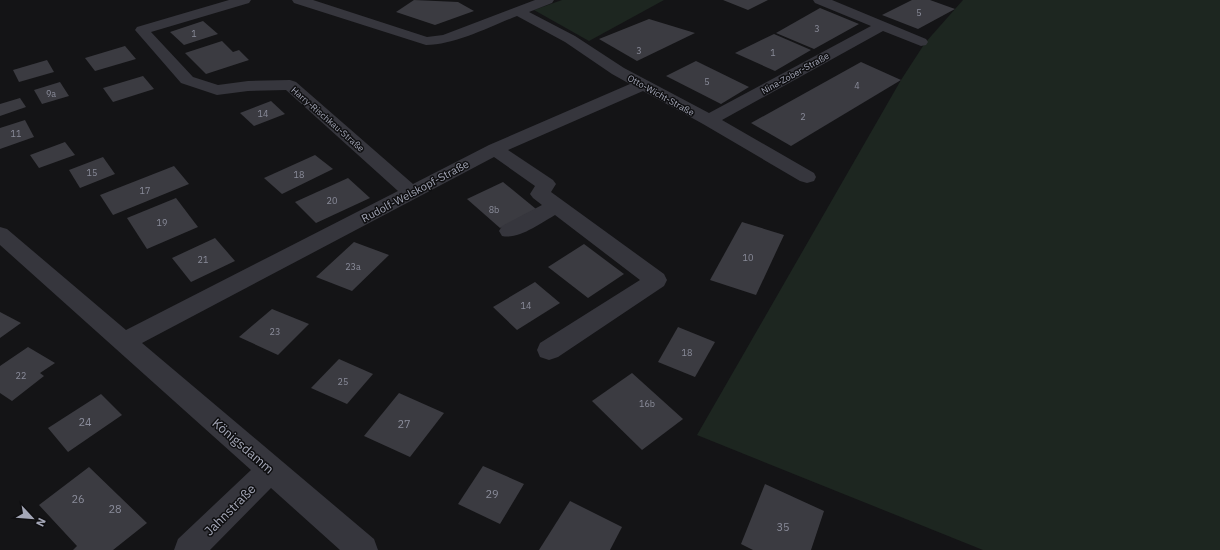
<svg xmlns="http://www.w3.org/2000/svg" width="1220" height="550" viewBox="0 0 1220 550" font-family="'IBM Plex Sans',sans-serif">
  <rect width="100%" height="100%" fill="#141416"/>
  <g fill="#1d2620">
    <path d="M562 0H664L589 41 534 10Z"/>
    <path d="M963 0H1220V550H983L697 435 901 80 925 43Z"/>
  </g>
  <g fill="#3b3b41">
    <path d="M414 0 458 2 474 11 435 25 396 12Z"/>
    <path d="M723 0H768L748 10Z"/>
    <path d="M912 0H930L955 9 918 29 882 15Z"/>
    <path d="M820 8 859 24 814 49 776 33Z"/>
    <path d="M649 19 695 33 637 61 599 39Z"/>
    <path d="M203 21 218 34 184 45 170 32Z"/>
    <path d="M774 34 811 50 775 71 735 53Z"/>
    <path d="M222 41 233 52 239 50 249 60 206 74 185 53Z"/>
    <path d="M125 46 136 59 95 71 85 58Z"/>
    <path d="M47 60 54 72 19 82 13 70Z"/>
    <path d="M696 61 749 87 721 104 666 76Z"/>
    <path d="M861 62 901 80 791 146 751 123Z"/>
    <path d="M143 76 154 89 113 102 103 88Z"/>
    <path d="M60 82 69 96 42 104 34 90Z"/>
    <path d="M20 98 26 107 0 116V104Z"/>
    <path d="M271 101 285 114 254 126 240 113Z"/>
    <path d="M25 120 34 137 0 149V128Z"/>
    <path d="M65 142 75 155 39 168 30 155Z"/>
    <path d="M315 155 333 169 282 194 264 178Z"/>
    <path d="M103 157 115 174 80 188 69 170Z"/>
    <path d="M174 166 189 184 113 215 100 195Z"/>
    <path d="M348 178 370 198 316 223 295 202Z"/>
    <path d="M503 182 536 209 500 228 467 199Z"/>
    <path d="M176 198 198 227 147 249 127 218Z"/>
    <path d="M742 222 784 235 756 295 710 280Z"/>
    <path d="M215 238 235 261 191 282 172 258Z"/>
    <path d="M354 242 389 255 352 291 316 277Z"/>
    <path d="M584 244 624 274 588 298 548 267Z"/>
    <path d="M535 282 560 303 517 330 493 307Z"/>
    <path d="M272 309 309 324 278 355 239 337Z"/>
    <path d="M0 312 21 323 0 338Z"/>
    <path d="M678 327 715 342 695 377 658 362Z"/>
    <path d="M28 347 55 363 40 373 44 376 12 401 0 393V366Z"/>
    <path d="M339 359 373 374 347 404 311 388Z"/>
    <path d="M632 373 683 419 642 450 592 401Z"/>
    <path d="M399 393 444 413 410 457 364 436Z"/>
    <path d="M101 394 122 415 68 452 48 428Z"/>
    <path d="M483 466 524 484 500 524 458 504Z"/>
    <path d="M89 467 147 523 113 550H73L77 546 39 505Z"/>
    <path d="M765 484 824 511 811 550H753L741 544Z"/>
    <path d="M570 501 622 527 610 550H539Z"/>
  </g>
  <g fill="none" stroke-linecap="round" stroke-linejoin="round">
    <path fill="#36363d" fill-rule="evenodd" d="M229 0H251L249 3 151 32 193 77 218 85 248 81 290 80 296 82 413 184 489 145 630 84 612 74 565 42 517 16C489 27 455 45 426 45L294 3 292 0H313L427 37 443 35 535 0H554L552 3 529 12 575 36 624 68 709 113 871 26 815 3 813 0H832L926 39 928 42 926 45 921 46 883 31 722 120 814 173 816 177 814 181 807 183 800 181 703 124 643 91 508 150 553 180 556 184 551 192 664 274 667 280 664 286 558 357 549 360 540 357 537 350 540 343 640 280 555 215C541 223 518 240 502 236L499 231 502 226 542 205 533 198 530 194 535 186 494 157 142 343 374 539 378 550H340L271 488 210 550H174L178 539 251 470 0 245V227L7 229 126 330 398 191 286 90 248 91 217 95 181 83 135 30 137 27Z"/>
  </g>
  <g text-anchor="middle" dominant-baseline="central" stroke-width="3" stroke-linejoin="round" paint-order="stroke">
    <g font-size="9" fill="#8a8c9a">
      <text x="919" y="12">5</text>
      <text x="817" y="28">3</text>
      <text x="194" y="33">1</text>
      <text x="639" y="50">3</text>
      <text x="773" y="52">1</text>
      <text x="707" y="81">5</text>
      <text x="857" y="85">4</text>
      <text x="51" y="93">9a</text>
      <text x="263" y="113">14</text>
      <text x="803" y="116">2</text>
      <text x="16" y="133">11</text>
      <text x="92" y="172">15</text>
      <text x="299" y="174">18</text>
      <text x="145" y="190">17</text>
      <text x="332" y="200">20</text>
      <text x="494" y="209">8b</text>
      <text x="162" y="222">19</text>
      <text x="748" y="257">10</text>
      <text x="203" y="259">21</text>
      <text x="353" y="266">23a</text>
      <text x="526" y="305">14</text>
      <text x="275" y="331">23</text>
      <text x="687" y="352">18</text>
      <text x="21" y="375">22</text>
      <text x="343" y="381">25</text>
      <text x="647" y="403">16b</text>
    </g>
    <g font-size="9" fill="#a4a7b7" stroke="#0f0f11">
      <text transform="translate(795 73) rotate(-29)">Nina-Zober-Straße</text>
      <text transform="translate(661 95) rotate(29)">Otto-Wicht-Straße</text>
      <text transform="translate(328 119) rotate(41)">Harry-Rischkau-Straße</text>
    </g>
    <g font-size="11" fill="#a4a7b7" stroke="#0f0f11">
      <text transform="translate(415 191) rotate(-28)">Rudolf-Welskopf-Straße</text>
    </g>
    <g font-size="11" fill="#8a8c9a">
      <text x="85" y="422">24</text>
      <text x="404" y="424">27</text>
      <text x="492" y="494">29</text>
      <text x="78" y="499">26</text>
      <text x="115" y="509">28</text>
      <text x="783" y="527">35</text>
    </g>
    <g font-size="13" fill="#a4a7b7" stroke="#0f0f11">
      <text transform="translate(243 446) rotate(41)">Königsdamm</text>
      <text transform="translate(230 510) rotate(-45)">Jahnstraße</text>
    </g>
  </g>
  <g transform="translate(32 518) rotate(116)" stroke="#0f0f11" stroke-width="3" paint-order="stroke">
  <path d="M0-3L7 15L0 10L-7 15Z" fill="#a4a7b7"/>
  <text y="-6" font-size="11" font-weight="bold" text-anchor="middle" fill="#a4a7b7">N</text>
  </g>
</svg>
